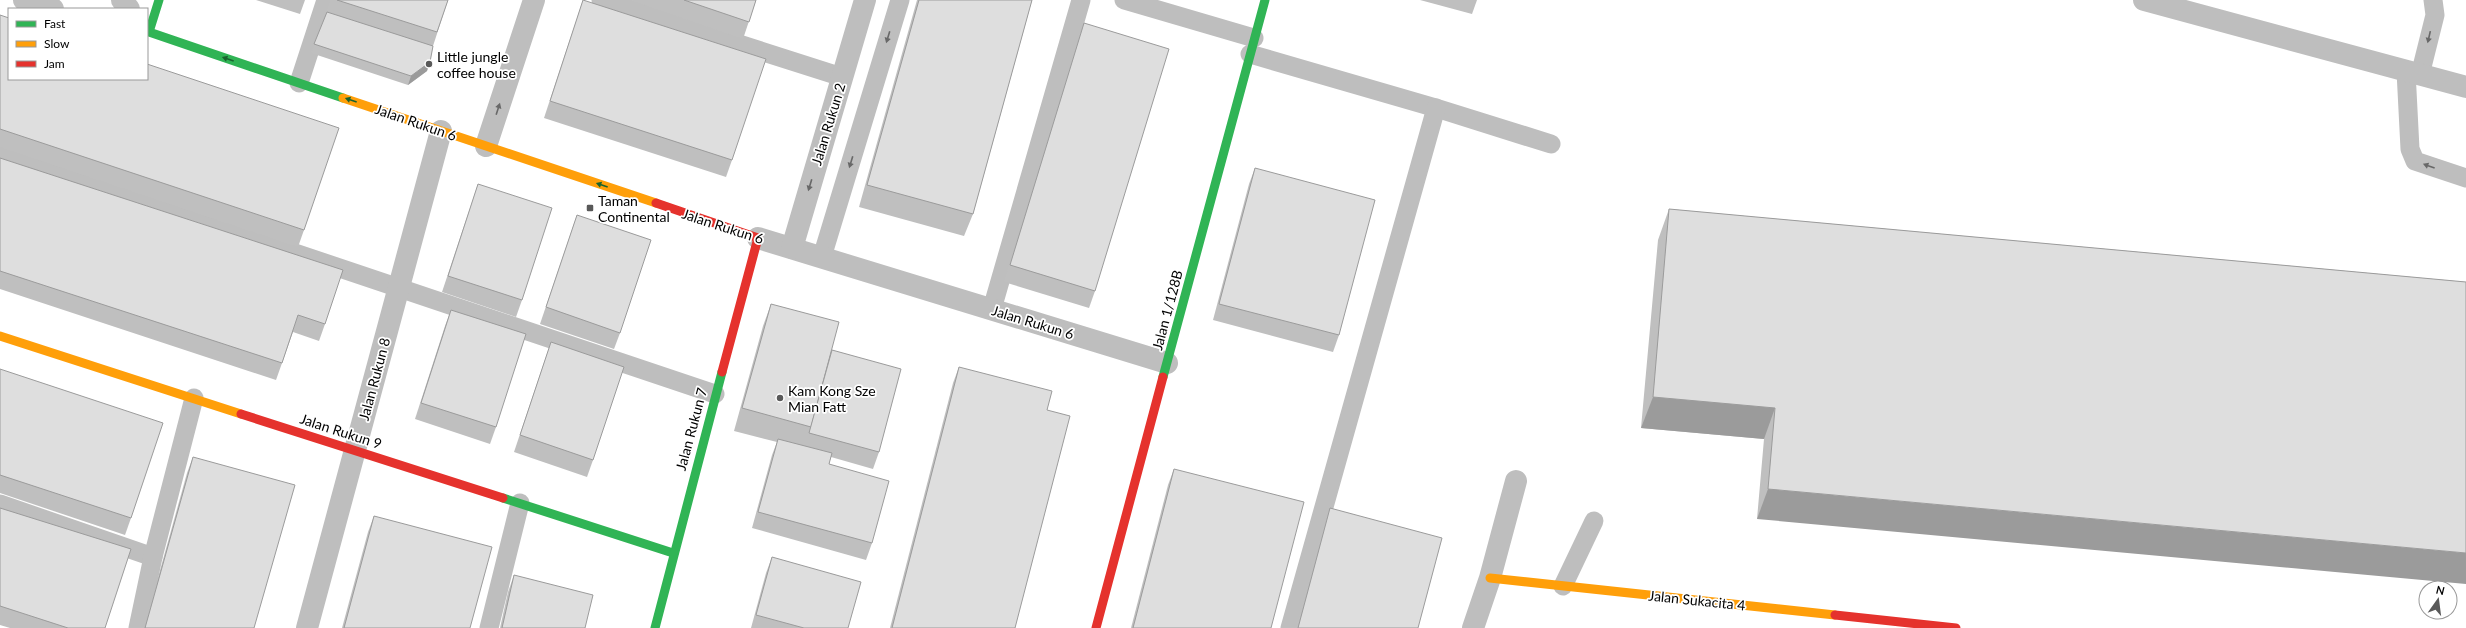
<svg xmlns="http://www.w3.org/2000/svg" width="2466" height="628" viewBox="0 0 2466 628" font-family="Lato,sans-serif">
  <rect width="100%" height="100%" fill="#fff"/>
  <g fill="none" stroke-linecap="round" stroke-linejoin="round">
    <g stroke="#bebebe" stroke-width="19">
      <path d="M601 0 842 77"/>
      <path d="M1124 0 1254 38"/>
      <path d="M1250 54 1436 108 1551 144"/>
      <path d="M2406 71 2410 149 2415 161 2466 178"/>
      <path d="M2420 75 2435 15 2433 0"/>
      <path d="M299 83 326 0"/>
      <path d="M0 154 715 394"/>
      <path d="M822 257 900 0"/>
      <path d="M992 309 1081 0"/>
      <path d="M0 504 153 557"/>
      <path d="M1563 586 1594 521"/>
      <path d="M138 628 153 557 194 398"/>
      <path d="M489 628 520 503"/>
      <path d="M1290 628 1436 108"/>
    </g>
    <g stroke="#bebebe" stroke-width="22">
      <path d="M24 0 53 9"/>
      <path d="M122 0 129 9"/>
      <path d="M2144 0 2466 87"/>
      <path d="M486 146 534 0"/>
      <path d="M758 238 1167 363"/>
      <path d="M792 248 865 0"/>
      <path d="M307 628 441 131"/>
      <path d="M1473 628 1490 578 1516 481"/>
    </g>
    <g stroke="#30b455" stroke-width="9">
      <path d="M159 0 149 32 343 98"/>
      <path d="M1163 377 1265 0"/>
      <path d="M503 498 673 553"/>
      <path d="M655 628 722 372"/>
    </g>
    <g stroke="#ff9f0a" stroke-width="9">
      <path d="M343 98 656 203"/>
      <path d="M0 336 241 414"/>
      <path d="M1490 578 1835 615"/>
    </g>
    <g stroke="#e5322d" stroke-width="9">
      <path d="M656 203 758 238 722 372"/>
      <path d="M241 414 503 498"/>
      <path d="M1835 615 1956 628"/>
      <path d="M1096 628 1163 377"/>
    </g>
  </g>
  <g fill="#bfbfbf">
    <path d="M256 0H305L300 14Z"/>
    <path d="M330 0H448L433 46 427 71 408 85 311 53 324 18Z"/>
    <path d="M583 0 732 160 726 177 544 118Z"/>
    <path d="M630 0H756L743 39Z"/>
    <path d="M917 0H1032L973 214 964 236 859 207Z"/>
    <path d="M1420 0H1477L1472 14Z"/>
    <path d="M0 15 304 230 298 247 0 147Z"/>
    <path d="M1084 23 1095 291 1089 308 1004 282 1078 39Z"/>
    <path d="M0 158 325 324 319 341 293 332 276 380 0 289Z"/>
    <path d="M1255 168 1339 335 1333 352 1213 320 1249 184Z"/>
    <path d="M478 184 522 300 516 317 442 292Z"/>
    <path d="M1669 209 2466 282 1757 519 1764 439 1641 428 1658 240Z"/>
    <path d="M577 215 620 333 614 349 540 324Z"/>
    <path d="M771 304 832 350 879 452 873 469 831 457 829 464 872 543 866 560 752 528 772 455 777 442 734 431 763 326Z"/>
    <path d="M451 310 496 427 490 444 415 419 445 326Z"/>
    <path d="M551 342 593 460 587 477 514 452Z"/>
    <path d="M959 367 1047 410 1015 628H890L953 383Z"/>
    <path d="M0 369 131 518 125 535 0 493Z"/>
    <path d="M193 457 254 628H144L187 473Z"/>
    <path d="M1174 469 1271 628H1131L1168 485Z"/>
    <path d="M0 508 105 628H10L0 625Z"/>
    <path d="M1330 508 1418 628H1296L1324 524Z"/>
    <path d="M374 516 470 628H342L368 532Z"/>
    <path d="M772 557 848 628H751L766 573Z"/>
    <path d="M514 575 585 628H500L508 592Z"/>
  </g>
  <g fill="#9b9b9b">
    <path d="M430 62 427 71 408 85 411 76Z"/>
    <path d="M1653 397 1775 408 1764 439 1641 428Z"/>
    <path d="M1768 489 2466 553V584L1757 519Z"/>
  </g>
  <g fill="#dedede" stroke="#9b9b9b">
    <path d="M337 0H448L437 32Z"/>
    <path d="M583 0 766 59 732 160 550 101Z"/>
    <path d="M684 0H756L749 22Z"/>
    <path d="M919 0H1032L973 214 867 185Z"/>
    <path d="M327 12 433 46 430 62 411 76 314 44Z"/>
    <path d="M0 15 9 18V79H147V64L339 128 304 230 0 129Z"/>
    <path d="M1084 23 1169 49 1095 291 1010 265Z"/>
    <path d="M0 158 343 270 325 324 298 315 282 363 0 271Z"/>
    <path d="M1255 168 1375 200 1339 335 1219 304Z"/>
    <path d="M478 184 552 208 522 300 448 276Z"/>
    <path d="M1669 209 2466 282V553L1768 489 1775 408 1653 397Z"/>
    <path d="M577 215 651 240 620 333 546 307Z"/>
    <path d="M771 304 839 322 811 427 742 408Z"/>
    <path d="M451 310 526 334 496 427 421 403Z"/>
    <path d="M551 342 624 367 593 460 520 435Z"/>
    <path d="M832 350 901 369 879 452 809 433Z"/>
    <path d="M959 367 1052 391 1047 410 1070 416 1015 628H892Z"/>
    <path d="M0 369 163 423 131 518 0 475Z"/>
    <path d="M778 439 832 453 829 464 889 481 872 543 758 512Z"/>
    <path d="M193 457 295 485 254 628H145Z"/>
    <path d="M1174 469 1304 502 1271 628H1133Z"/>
    <path d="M0 508 131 549 105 628H68L0 606Z"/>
    <path d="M1330 508 1442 538 1418 628H1298Z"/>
    <path d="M374 516 492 547 470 628H344Z"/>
    <path d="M772 557 861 582 848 628H804L756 615Z"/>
    <path d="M514 575 593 595 585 628H502Z"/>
  </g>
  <defs><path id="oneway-solid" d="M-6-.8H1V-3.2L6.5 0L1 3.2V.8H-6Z"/></defs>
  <g fill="#686868">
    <use href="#oneway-solid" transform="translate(888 37) rotate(107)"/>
    <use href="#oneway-solid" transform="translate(2429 37) rotate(103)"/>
    <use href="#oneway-solid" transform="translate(498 109) rotate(-72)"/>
    <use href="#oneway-solid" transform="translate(851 162) rotate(107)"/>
    <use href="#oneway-solid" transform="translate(2429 166) rotate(-160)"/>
    <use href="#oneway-solid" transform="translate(810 185) rotate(107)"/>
  </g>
  <g fill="#1a632f">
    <use href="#oneway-solid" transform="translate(228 59) rotate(-161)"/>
    <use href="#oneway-solid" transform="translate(351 100) rotate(-161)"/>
    <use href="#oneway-solid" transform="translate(602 185) rotate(-161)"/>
  </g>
  <g fill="#595959" stroke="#fff" stroke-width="1.5">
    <circle cx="429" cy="64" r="4"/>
    <rect x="586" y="204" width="8" height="8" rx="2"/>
    <circle cx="780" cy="398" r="4"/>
  </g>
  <g text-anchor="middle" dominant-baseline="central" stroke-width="3.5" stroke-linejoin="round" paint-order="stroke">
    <g font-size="14" fill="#000" stroke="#fff" text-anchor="start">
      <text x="437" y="56">Little jungle<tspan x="437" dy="16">coffee house</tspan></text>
      <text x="598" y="200">Taman<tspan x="598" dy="16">Continental</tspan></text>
      <text x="788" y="390">Kam Kong Sze<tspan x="788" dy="16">Mian Fatt</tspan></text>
    </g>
    <g font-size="14" fill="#000" stroke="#fff">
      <text transform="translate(416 122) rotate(19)">Jalan Rukun 6</text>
      <text transform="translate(828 124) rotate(-73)">Jalan Rukun 2</text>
      <text transform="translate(723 226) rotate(18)">Jalan Rukun 6</text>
      <text transform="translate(1167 310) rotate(-75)">Jalan 1/128B</text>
      <text transform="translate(1033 322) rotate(17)">Jalan Rukun 6</text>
      <text transform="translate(374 379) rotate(-75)">Jalan Rukun 8</text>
      <text transform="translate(691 429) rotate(-75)">Jalan Rukun 7</text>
      <text transform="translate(341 431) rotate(18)">Jalan Rukun 9</text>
      <text transform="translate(1697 600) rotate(6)">Jalan Sukacita 4</text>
    </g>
  </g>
  <rect x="8" y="8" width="140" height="72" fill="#ffffff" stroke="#999999"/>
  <rect x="16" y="21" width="20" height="6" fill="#30b455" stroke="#999999"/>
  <text x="44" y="28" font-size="12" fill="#000000">Fast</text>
  <rect x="16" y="41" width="20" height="6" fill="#ff9f0a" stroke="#999999"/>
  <text x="44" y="48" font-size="12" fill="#000000">Slow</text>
  <rect x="16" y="61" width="20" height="6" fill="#e5322d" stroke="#999999"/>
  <text x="44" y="68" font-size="12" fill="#000000">Jam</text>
  <g transform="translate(2438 600) rotate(14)"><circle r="19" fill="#ffffff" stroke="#999999"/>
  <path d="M0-3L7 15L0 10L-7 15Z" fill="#595959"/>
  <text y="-6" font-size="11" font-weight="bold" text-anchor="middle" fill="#000000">N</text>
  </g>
</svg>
